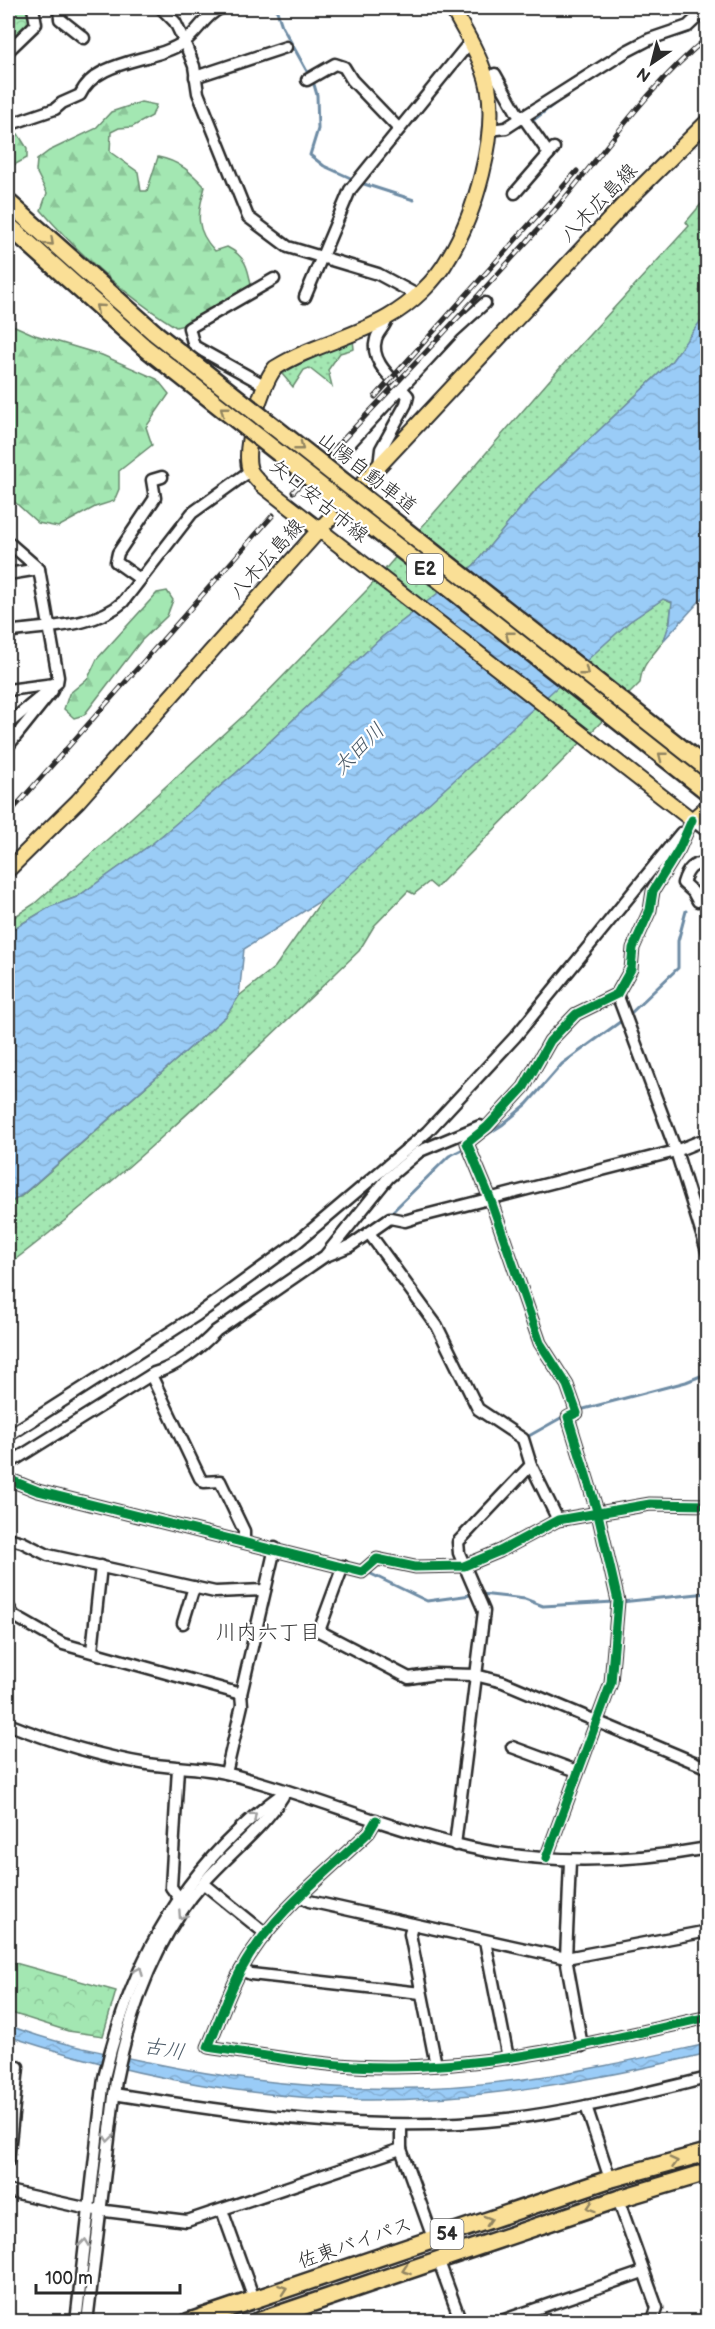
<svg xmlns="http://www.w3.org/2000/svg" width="715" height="2329" viewBox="0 0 715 2329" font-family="'Balsamiq Sans','Klee One',sans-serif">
  <defs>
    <pattern id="grass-dots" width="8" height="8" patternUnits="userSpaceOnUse" patternTransform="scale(1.5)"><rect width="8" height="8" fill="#a3e7b2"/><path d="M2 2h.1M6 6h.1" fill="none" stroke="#8cc699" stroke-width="1.8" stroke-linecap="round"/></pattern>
    <pattern id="forest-firs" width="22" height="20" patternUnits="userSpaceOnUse" patternTransform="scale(1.5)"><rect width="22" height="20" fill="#a3e7b2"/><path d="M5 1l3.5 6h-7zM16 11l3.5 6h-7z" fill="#8cc699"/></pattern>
    <pattern id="park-crowns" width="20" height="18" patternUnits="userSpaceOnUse" patternTransform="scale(1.5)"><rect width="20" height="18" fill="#a3e7b2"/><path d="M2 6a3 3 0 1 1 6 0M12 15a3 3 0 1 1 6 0" fill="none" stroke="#8cc699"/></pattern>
    <pattern id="water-waves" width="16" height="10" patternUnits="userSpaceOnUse" patternTransform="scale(1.5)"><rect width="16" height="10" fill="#9accf7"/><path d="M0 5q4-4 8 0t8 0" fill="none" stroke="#85afd4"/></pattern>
  </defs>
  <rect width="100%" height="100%" fill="#fff"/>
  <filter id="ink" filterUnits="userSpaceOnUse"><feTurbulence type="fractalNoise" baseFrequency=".0167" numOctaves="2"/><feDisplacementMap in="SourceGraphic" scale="12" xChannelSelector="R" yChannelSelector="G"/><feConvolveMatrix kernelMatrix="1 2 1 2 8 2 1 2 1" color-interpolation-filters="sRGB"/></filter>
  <g filter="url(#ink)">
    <g fill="url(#grass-dots)" stroke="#67896e" stroke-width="1.5">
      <path d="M707 197V319L699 324 671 362 534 492 474 565 382 637 236 773 153 843 77 897 50 907 8 932V921L34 904 109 838 253 707 367 590 580 345 689 226 686 222Z"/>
      <path d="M353 339 354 349 340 353 328 370 332 386 309 368 304 370 293 387 282 374 318 353Z"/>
      <path d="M663 599 672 603C670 616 670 630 663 641 652 658 642 662 640 683L436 888 429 882 414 894 408 891 374 926 359 951C245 1060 134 1170 8 1265V1204L23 1195 226 1016 239 996 275 967 322 900 354 869 629 622Z"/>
    </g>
    <g fill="url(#forest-firs)" stroke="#67896e" stroke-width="1.5">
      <path d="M141 102 156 105 152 116 132 127 119 128 111 132 110 152 138 172 141 191H147L158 157C179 161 191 172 205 187 197 214 195 230 215 251L227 247C245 256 248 267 251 285 234 305 201 322 176 327 126 296 80 255 41 210L47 193 36 171 37 160 49 151 95 129 111 112Z"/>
      <path d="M18 134 27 148V158L10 167 8 176V137Z"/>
      <path d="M8 323 35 335 102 355 157 379 169 394 146 427 152 445 119 471V489L114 501 95 507 58 527 38 523 8 496Z"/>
      <path d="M167 591 173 600 167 616 141 641 84 715 74 718 64 709 69 694 88 678 97 659 157 593Z"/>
    </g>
    <g fill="url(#park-crowns)" stroke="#67896e" stroke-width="1.5">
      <path d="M8 8H30L33 21 8 45Z"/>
      <path d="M8 1961 116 1991 103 2036 68 2031 8 2012Z"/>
    </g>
    <g fill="url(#water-waves)" stroke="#6e8ca5" stroke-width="1.5">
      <path d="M707 319V593L664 640 670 622 672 602 663 599 629 622 322 900 244 949 239 996 226 1016 22 1195 8 1204V932L50 907 77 897 153 843 236 773 382 637 474 565 534 492 671 362 699 323Z"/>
      <path d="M8 2025C53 2043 100 2052 148 2062 271 2088 399 2097 524 2079 586 2071 647 2057 707 2044L708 2053C594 2081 478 2101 361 2100 241 2098 121 2073 8 2036Z"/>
    </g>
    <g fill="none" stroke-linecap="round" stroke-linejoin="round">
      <g stroke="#6e8ca5" stroke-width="3">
        <path d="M276 8 282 26 309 75"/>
        <path d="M626 58 652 44 688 32 708 15"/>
        <path d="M313 81 317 95 318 129 310 155 324 166 355 180"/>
        <path d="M532 121 569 93"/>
        <path d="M361 183 414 200"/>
        <path d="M699 897 708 894"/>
        <path d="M631 1013 678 968V941L686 911"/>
        <path d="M480 1139 502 1125 527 1104 562 1064 624 1019"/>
        <path d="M392 1212 449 1156 465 1148"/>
        <path d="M228 1330 241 1320"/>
        <path d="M221 1335 223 1333"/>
        <path d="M580 1410 686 1382 708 1373"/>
        <path d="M506 1422 527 1437 566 1415"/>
        <path d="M27 1458 39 1451"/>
        <path d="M369 1573 427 1601 471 1595"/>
        <path d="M481 1594 525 1599 543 1606 614 1602"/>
        <path d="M621 1602 708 1593"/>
      </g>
      <g stroke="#2b2b2b" stroke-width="15">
        <g id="minor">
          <path d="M59 8 60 19 84 38"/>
          <path d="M161 8 175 22 184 41 194 66 198 93 248 217 288 247 378 274 417 295"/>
          <path d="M8 51 36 24 33 8"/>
          <path d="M495 74 517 113 523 117 627 51 650 39 688 26 707 8"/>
          <path d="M195 77 286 47"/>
          <path d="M307 80 335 64 344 67 352 80 399 129"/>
          <path d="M8 125 55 109 62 103 80 95C97 58 153 63 184 42 198 32 205 15 221 8"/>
          <path d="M490 130 506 128 523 117 549 154"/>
          <path d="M515 193 554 148"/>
          <path d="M305 297 350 190 470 42"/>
          <path d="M264 385 194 346 189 328 274 279"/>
          <path d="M340 454 453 332 485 303"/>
          <path d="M379 466 381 449 406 404 408 396C394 380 369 362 376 339 378 331 386 326 387 318"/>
          <path d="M8 542 39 569 58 677 57 683 8 724"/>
          <path d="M8 574 39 569"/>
          <path d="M140 579 116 562 118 553 155 498 152 480 162 477"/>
          <path d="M8 632C45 626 94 628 123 602L192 513 250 471"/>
          <path d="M8 690 54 684"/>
          <path d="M8 746 52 691"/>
          <path d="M692 820 708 832"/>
          <path d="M698 901 693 892 683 883C687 870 693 861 708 864"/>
          <path d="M617 994 676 1151 708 1254"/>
          <path d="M369 1233 437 1326 478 1409 523 1439 531 1465 558 1520"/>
          <path d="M328 1255 350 1246 390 1218 405 1221 418 1217 676 1151 708 1138"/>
          <path d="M151 1375 200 1478 204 1482 220 1481 244 1531V1541"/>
          <path d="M8 1436 197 1315 296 1243 427 1132 515 1037 681 833"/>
          <path d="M8 1464 154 1373C176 1367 200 1348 216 1331L325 1256 388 1178 420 1151 480 1126"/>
          <path d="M8 1479 38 1491 362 1572 377 1559 415 1567 464 1566 500 1551 558 1520 650 1504 708 1505"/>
          <path d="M8 1538 22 1542 48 1555 215 1592 265 1590"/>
          <path d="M343 1566 319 1631 409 1678 435 1674 475 1675 503 1682 708 1768"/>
          <path d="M8 1606 14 1616 63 1644 241 1694"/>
          <path d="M183 1623 194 1587"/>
          <path d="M92 1651 101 1566"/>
          <path d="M8 1724C53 1742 99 1756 147 1764 174 1768 203 1767 229 1774 305 1793 378 1825 455 1844 537 1865 624 1863 708 1848"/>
          <path d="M512 1747 577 1771"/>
          <path d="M178 1768 171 1887 179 1898"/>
          <path d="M226 1773 242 1705 241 1694 275 1548"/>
          <path d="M376 1820 369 1832C325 1874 270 1916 241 1970 228 1994 219 2022 208 2047 269 2056 332 2068 394 2067 501 2066 604 2041 708 2017"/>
          <path d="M455 1845 484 1611 459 1553 458 1542 531 1465"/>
          <path d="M546 1858 611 1683 618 1601 598 1514 568 1417 577 1413 567 1385 540 1343 490 1198 467 1143 487 1127 524 1087 550 1041 576 1014 617 994 631 969 633 948 650 910 653 891 679 849 692 820"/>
          <path d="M570 1861 566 1958 582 2046"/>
          <path d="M203 1883 266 1934"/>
          <path d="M301 1896 309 1901 566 1958 708 1931"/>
          <path d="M412 1924 410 1934 436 2065"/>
          <path d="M485 1941 508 2058"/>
          <path d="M241 1970 251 1974 421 1993"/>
          <path d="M8 2063 18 2067 8 2161"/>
          <path d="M114 2094C244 2115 375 2134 507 2119 575 2111 641 2094 708 2078"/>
          <path d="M586 2106 610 2179"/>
          <path d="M401 2125V2149L433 2238"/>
          <path d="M8 2191 89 2209 187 2221 401 2149"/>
          <path d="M618 2199 657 2308 654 2317 648 2322"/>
          <path d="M222 2210 254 2299"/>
          <path d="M438 2259 461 2322"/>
          <path d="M76 2322 104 2078C131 1959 186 1863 286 1791"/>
          <path d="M87 2322 116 2080C130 2010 157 1935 205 1881 231 1852 263 1828 283 1796"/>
          <path d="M498 2322 643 2272"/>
        </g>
      </g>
      <g stroke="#2b2b2b" stroke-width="18">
        <g id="major">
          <path d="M452 8C465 32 482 58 488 86 498 136 475 214 449 257 436 281 411 304 388 317 352 338 310 346 275 368 261 385 242 449 250 470 252 475 259 481 262 485L692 820 708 806"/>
          <path d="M8 870 78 801 320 529 622 206 708 121"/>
        </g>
      </g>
      <g stroke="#2b2b2b" stroke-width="21">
        <g id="highway">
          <path d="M8 202 155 333"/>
          <path d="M8 225 143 346"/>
          <path d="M188 2322 610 2179 708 2152"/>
          <path d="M256 2322 618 2199 708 2172"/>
        </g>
      </g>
      <use href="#minor" stroke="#fff" stroke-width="10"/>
      <use href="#major" stroke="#fadf96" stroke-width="14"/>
      <use href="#highway" stroke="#fadf96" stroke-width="16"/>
      <g stroke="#2b2b2b" stroke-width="5">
        <g id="rail">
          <path d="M375 397 577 171"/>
          <path d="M293 492C379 402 465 312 548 218 601 157 645 89 708 37"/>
          <path d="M8 815 273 515"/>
        </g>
      </g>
      <use href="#rail" stroke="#fff" stroke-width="3" stroke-dasharray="9" stroke-linecap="butt"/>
      <g stroke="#2b2b2b" stroke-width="21" stroke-linecap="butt">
        <g id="highway-bridge">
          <path d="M155 333 708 769"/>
          <path d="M143 346 708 792"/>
        </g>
      </g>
      <use href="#highway-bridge" stroke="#fadf96" stroke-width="16"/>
      <g stroke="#fff" stroke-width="13">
        <g id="cycleway">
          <path d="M8 1479 38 1491 362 1572 377 1559 415 1567 464 1566 500 1551 558 1520 650 1504 708 1505"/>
          <path d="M376 1820 369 1832C325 1874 270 1916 241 1970 228 1994 219 2022 208 2047 269 2056 332 2068 394 2067 501 2066 604 2041 708 2017"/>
          <path d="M546 1858 611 1683 618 1601 598 1514 568 1417 577 1413 567 1385 540 1343 490 1198 467 1143 487 1127 524 1087 550 1041 576 1014 617 994 631 969 633 948 650 910 653 891 679 849 692 820"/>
        </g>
      </g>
      <use href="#cycleway" stroke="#00873e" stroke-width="9"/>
    </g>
    <defs><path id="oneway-chevron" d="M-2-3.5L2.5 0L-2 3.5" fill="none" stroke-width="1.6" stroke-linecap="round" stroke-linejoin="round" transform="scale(1.5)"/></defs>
    <g stroke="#928560">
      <use href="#oneway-chevron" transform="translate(50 242) rotate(43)"/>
      <use href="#oneway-chevron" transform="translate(99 308) rotate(-139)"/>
      <use href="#oneway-chevron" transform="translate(224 410) rotate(-142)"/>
      <use href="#oneway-chevron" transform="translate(300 447) rotate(38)"/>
      <use href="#oneway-chevron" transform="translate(509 635) rotate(-142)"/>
      <use href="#oneway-chevron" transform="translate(585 672) rotate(38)"/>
      <use href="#oneway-chevron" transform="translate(662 756) rotate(-142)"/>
      <use href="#oneway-chevron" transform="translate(674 2162) rotate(-15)"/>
      <use href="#oneway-chevron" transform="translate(591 2207) rotate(162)"/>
      <use href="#oneway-chevron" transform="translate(488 2220) rotate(-18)"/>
      <use href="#oneway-chevron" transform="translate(406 2270) rotate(161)"/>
      <use href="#oneway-chevron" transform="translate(283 2289) rotate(-19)"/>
    </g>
    <g stroke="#a0a0a0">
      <use href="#oneway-chevron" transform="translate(253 1816) rotate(-42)"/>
      <use href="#oneway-chevron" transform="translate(182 1915) rotate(124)"/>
      <use href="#oneway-chevron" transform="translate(139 1971) rotate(-66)"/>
      <use href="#oneway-chevron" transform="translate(108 2138) rotate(97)"/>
      <use href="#oneway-chevron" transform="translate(85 2243) rotate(-83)"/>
    </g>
  </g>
  <g text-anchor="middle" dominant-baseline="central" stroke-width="4.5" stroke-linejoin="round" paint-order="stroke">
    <g fill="#fff" stroke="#6b6b6b" stroke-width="1.5">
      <rect x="407" y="554" width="36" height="30" rx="4.5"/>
      <rect x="430.5" y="2219" width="33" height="30" rx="4.5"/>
    </g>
    <g font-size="18" font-weight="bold" fill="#2b2b2b">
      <text x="425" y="569">E2</text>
      <text x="447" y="2234">54</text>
    </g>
    <g font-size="20" fill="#2b2b2b" stroke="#fff">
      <text transform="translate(599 203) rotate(-46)">八木広島線</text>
      <text transform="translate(367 473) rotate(38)">山陽自動車道</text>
      <text transform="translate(319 501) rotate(39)">矢口安古市線</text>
      <text transform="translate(267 559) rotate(-48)">八木広島線</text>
      <text transform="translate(355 2243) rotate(-19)">佐東バイパス</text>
    </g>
    <g font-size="21" font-style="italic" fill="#4c5b68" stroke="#fff">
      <text transform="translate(359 749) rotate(-45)">太田川</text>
      <text transform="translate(164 2049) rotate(10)">古川</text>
    </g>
    <g font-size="21" fill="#2b2b2b" stroke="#fff">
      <text x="268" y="1632">川内六丁目</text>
    </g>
  </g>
  <rect width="715" height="2329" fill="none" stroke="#fff" stroke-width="30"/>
  <rect x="15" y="15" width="685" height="2299" fill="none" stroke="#2b2b2b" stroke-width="2" filter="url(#ink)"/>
  <g transform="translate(652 63) rotate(215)" stroke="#ffffff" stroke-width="4.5" paint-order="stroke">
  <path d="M0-4.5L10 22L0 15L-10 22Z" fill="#2b2b2b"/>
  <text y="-9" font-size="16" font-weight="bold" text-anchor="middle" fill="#2b2b2b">N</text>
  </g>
  <path d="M36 2284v9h144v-9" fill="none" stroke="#2b2b2b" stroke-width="3"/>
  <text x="45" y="2284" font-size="18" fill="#2b2b2b" stroke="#ffffff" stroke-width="4.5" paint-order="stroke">100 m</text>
</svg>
